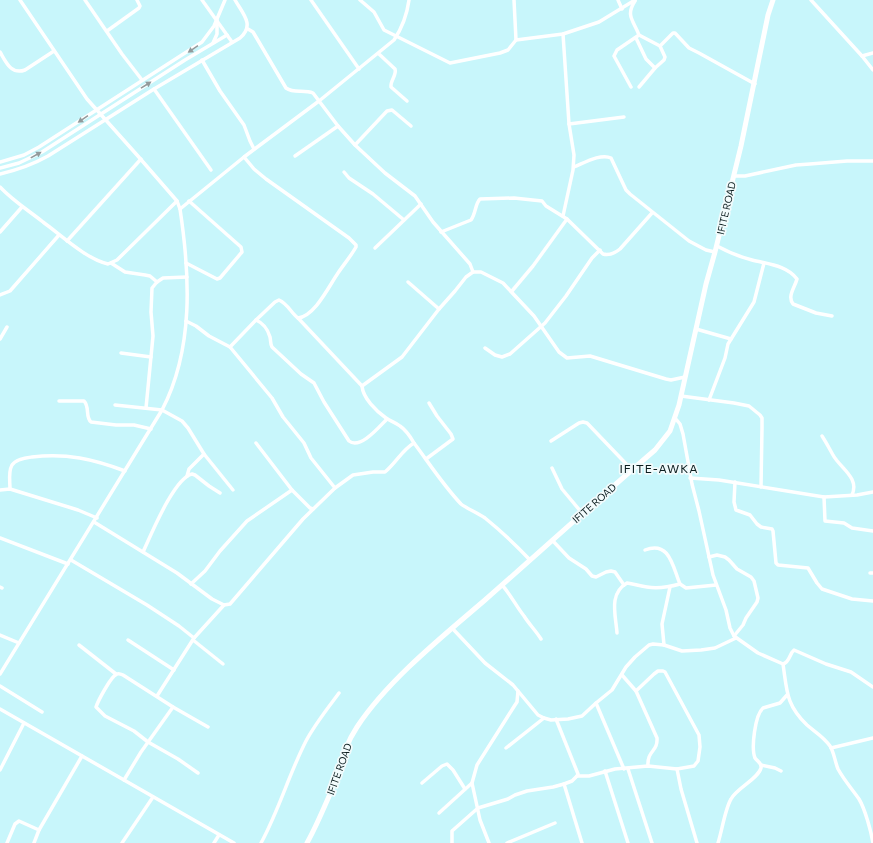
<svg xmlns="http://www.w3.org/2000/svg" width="873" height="843" viewBox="0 0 873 843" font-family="Commissioner,sans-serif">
  <rect width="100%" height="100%" fill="#c8f6fb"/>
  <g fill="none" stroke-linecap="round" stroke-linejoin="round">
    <g stroke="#fff" stroke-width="3.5">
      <path d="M85 0 122 54 142 80"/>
      <path d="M202 0 232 42"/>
      <path d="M311 0 359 69"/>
      <path d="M360 0 374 12 384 30 450 63 500 53 508 50 516 40 514 0"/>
      <path d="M618 0 622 9"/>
      <path d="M811 0 862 56 873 70"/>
      <path d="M248 29 253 32 256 37 286 88C294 94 304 89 313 93L338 126 355 145 385 173 415 196 433 222 470 264 473 272"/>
      <path d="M107 31 139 8 140 6 137 0"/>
      <path d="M639 35 660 46"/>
      <path d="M636 38 646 59 655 68"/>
      <path d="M516 40 563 34 599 22 635 0"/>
      <path d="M213 43 217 34V20"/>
      <path d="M0 52C6 62 11 75 25 70L54 51"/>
      <path d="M379 54 395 69C397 75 390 81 391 87L407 101"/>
      <path d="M862 56 873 53"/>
      <path d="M202 60 220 91 244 125 250 141 254 149"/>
      <path d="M631 87 614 56 617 50 639 35C634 21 625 16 635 1"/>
      <path d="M639 87 655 68 664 60 665 57 660 46 673 33H675L689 48 699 53 755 84"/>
      <path d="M154 89 211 170"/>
      <path d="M569 124 624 117"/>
      <path d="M355 145 387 111 392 110 411 126"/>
      <path d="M295 156 338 126"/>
      <path d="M0 162 24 155 39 147 202 42 214 26 225 0"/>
      <path d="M574 167C584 163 601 153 611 158L626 190 630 194 689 241 706 250 715 252"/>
      <path d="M0 168 19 163 42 152 185 60 227 35"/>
      <path d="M344 172 349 178 373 194 404 220"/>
      <path d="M0 174C17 170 32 165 48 156L154 89 240 38C255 25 243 14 235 0"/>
      <path d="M734 176H745L796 165 810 164 847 161H873"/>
      <path d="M0 187C13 201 28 210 43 222 61 235 86 259 108 264L117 260 177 201"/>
      <path d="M180 209 244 157 319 101 394 40C402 28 407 15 409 0"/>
      <path d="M563 216 573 170 574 155 569 124 563 34"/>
      <path d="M0 232 22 207"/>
      <path d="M441 232 471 220C476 213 475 204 480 199L514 198 542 201 546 206 567 219 603 254C610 256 615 253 620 249L652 213"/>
      <path d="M67 241 141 159"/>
      <path d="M717 246C728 252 740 257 752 260 767 264 787 265 797 279 795 287 787 296 793 304L816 313 832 316"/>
      <path d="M375 248 421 204"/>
      <path d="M111 263 125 272 145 275 150 276 157 282"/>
      <path d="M186 263 217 279 220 278 242 252 241 247 189 201"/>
      <path d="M408 282 439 309"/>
      <path d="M512 291 533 266 567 219"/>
      <path d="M0 295 10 291 59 235"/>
      <path d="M298 318 362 386"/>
      <path d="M256 320C263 323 268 330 270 337 271 341 270 343 272 347L301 374 314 383 324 402 349 441C360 450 379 427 387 419"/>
      <path d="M696 329 731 339"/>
      <path d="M0 339 7 327"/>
      <path d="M230 347 256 320 275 302 279 300C288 304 291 313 298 318 315 316 329 286 338 273 344 264 351 256 356 247V245L349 238 266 179 254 169 244 157"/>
      <path d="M485 348 495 355 502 357 510 354 545 323 566 296 592 258 600 250"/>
      <path d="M121 353 151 357"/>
      <path d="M681 396 734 403 749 406 760 415 762 418V428L761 487"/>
      <path d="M709 400 725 358 728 344 754 302 764 263"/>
      <path d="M59 401H84C90 407 85 417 91 422L116 425H134L151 429"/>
      <path d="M115 405 162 410 182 421 188 428 204 454 233 490"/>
      <path d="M146 408 153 336 151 312 152 288 157 282 163 278 187 277"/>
      <path d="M675 418 680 424 683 434 692 484 699 511 713 575 726 610 730 628 734 636 741 641 758 653 783 664C787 691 786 705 807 725 815 732 824 737 830 746 834 752 835 762 838 769 844 780 852 789 859 799 865 809 871 831 873 843"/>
      <path d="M822 436C826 442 829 448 833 455 840 468 860 478 852 495"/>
      <path d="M551 441 579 423 583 422 587 423 632 470"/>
      <path d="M256 443 292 490 310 508 313 509"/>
      <path d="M414 443C410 436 406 430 400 426 395 422 390 421 386 418 376 411 363 398 362 386L402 357 439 309 455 291 466 277 473 272H481L503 283 534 316 559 352 567 358 590 356 666 379 671 380 685 377"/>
      <path d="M426 459 453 439 451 434 437 416 429 403"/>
      <path d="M552 468 562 489 582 513"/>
      <path d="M187 476 189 469 204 454"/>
      <path d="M690 478 719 480 824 497 857 495 873 492"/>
      <path d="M735 482 734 502 736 510 750 515 757 524 761 527 772 529 773 531 776 563 778 565 808 568 817 583 822 589 852 599 873 601"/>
      <path d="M335 488 353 475 373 472H385C396 463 402 450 414 443 429 463 443 485 461 504 466 508 478 513 485 518 501 531 516 545 530 560"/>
      <path d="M10 489C10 481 8 472 12 465 16 459 25 458 32 457 67 453 93 459 125 471"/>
      <path d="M0 490 10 489 78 510 97 518"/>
      <path d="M824 497 825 521 844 523 852 528 873 531"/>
      <path d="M94 522 177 573 212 599 224 605"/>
      <path d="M0 538 68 564"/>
      <path d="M552 540 569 558 586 569 592 576 596 577 606 572 611 571 615 572 624 585"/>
      <path d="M645 550C670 540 673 568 680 584L686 588 716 585"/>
      <path d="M143 552C151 535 174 478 192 474L195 475 209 486 220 493"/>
      <path d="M709 557 717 555 725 557 729 560 737 569 751 577 754 581 758 598 757 602 746 618 743 625 734 636"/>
      <path d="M71 560 147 605 179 626 194 638"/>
      <path d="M870 573H873"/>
      <path d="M191 584 205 571 220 551 247 521 292 490"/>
      <path d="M502 585C511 595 516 606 524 616 529 624 536 631 541 639"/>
      <path d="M0 587 2 588"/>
      <path d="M452 628 485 663 513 685 538 715 544 718 551 720 568 719 582 716 596 703 612 690 626 667 635 657 649 645 653 644 664 645 682 651 701 650 715 648 736 638"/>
      <path d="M617 633C616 616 608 594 627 583 634 584 640 586 647 587 658 589 669 587 680 584"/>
      <path d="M0 635 19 643"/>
      <path d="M128 640 174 670"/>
      <path d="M193 640 223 664"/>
      <path d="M79 645 116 674"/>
      <path d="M664 645 662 624 670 587"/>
      <path d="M783 664C790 662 789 654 794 650L826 664 851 672 873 687"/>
      <path d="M0 674 162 410C194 349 190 275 180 209L177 201 137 155 87 99 20 0"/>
      <path d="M622 675 636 691 657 738C658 752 647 750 648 766"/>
      <path d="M0 686 42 712"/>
      <path d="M157 696 194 638 224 605 230 604 303 519 335 488 311 458 304 443 283 417 272 398 230 347 209 336 196 326 186 321"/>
      <path d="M596 703 624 769"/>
      <path d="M0 709 234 843"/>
      <path d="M556 719 578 774 577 776"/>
      <path d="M506 748 544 718"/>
      <path d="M831 748 873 738"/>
      <path d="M761 765 775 768 781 771"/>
      <path d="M628 769 652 843"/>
      <path d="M677 769 681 789 697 843"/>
      <path d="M0 770 24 723"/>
      <path d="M605 771 628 843"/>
      <path d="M198 773 178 759 148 742 134 731 105 716 96 707C98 701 111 676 117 674 119 673 121 674 123 675L173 707 208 727"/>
      <path d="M124 780 141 752 173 707"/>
      <path d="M422 783 442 766 447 764 453 770 465 789"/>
      <path d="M564 784 582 843"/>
      <path d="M439 813 472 783"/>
      <path d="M7 843 15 824 19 821 39 830"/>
      <path d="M34 843 39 830 82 756"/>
      <path d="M122 843 153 797"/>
      <path d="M214 843 219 835"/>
      <path d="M261 843C279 810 289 774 306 741 315 724 328 708 339 693"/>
      <path d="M452 843V831L478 808 508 799 515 795 527 791 553 787 564 784 572 781 577 776H589L615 769 648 766 677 769 694 766 698 761 700 747 699 735 665 672 663 671H658L654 674 636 691"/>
      <path d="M489 843 480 820 472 783 477 765 515 705 517 702 518 691"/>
      <path d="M507 843 555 823"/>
      <path d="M718 843C722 831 725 809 731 799 737 788 758 779 761 768 762 763 757 761 755 758 751 748 755 715 763 708L780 703 787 695"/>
    </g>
    <path stroke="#fff" stroke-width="5" d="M307 843C316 827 323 810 330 794 339 771 343 748 357 727 388 680 443 636 485 600 542 550 598 499 655 450L670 431 679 405 706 284 715 252 741 146 768 15 773 0"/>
  </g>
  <defs><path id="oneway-solid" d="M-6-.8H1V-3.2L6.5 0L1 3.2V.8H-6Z"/></defs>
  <g fill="#929a9b">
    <use href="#oneway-solid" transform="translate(193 49) rotate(146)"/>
    <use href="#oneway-solid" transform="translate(146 85) rotate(-32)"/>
    <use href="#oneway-solid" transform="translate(83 119) rotate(146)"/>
    <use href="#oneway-solid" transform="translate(36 155) rotate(-29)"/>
  </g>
  <g text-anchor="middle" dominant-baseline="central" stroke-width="3.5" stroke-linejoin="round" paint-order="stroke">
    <g font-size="10" fill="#0c1e20" stroke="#f2fbfc">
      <text transform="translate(726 208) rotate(-77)">IFITE ROAD</text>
      <text transform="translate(594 503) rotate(-41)">IFITE ROAD</text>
      <text transform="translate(339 769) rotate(-70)">IFITE ROAD</text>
    </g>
    <g font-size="12" letter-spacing="1" fill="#0c1e20" stroke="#f2fbfc">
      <text x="659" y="468">IFITE-AWKA</text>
    </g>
  </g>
</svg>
